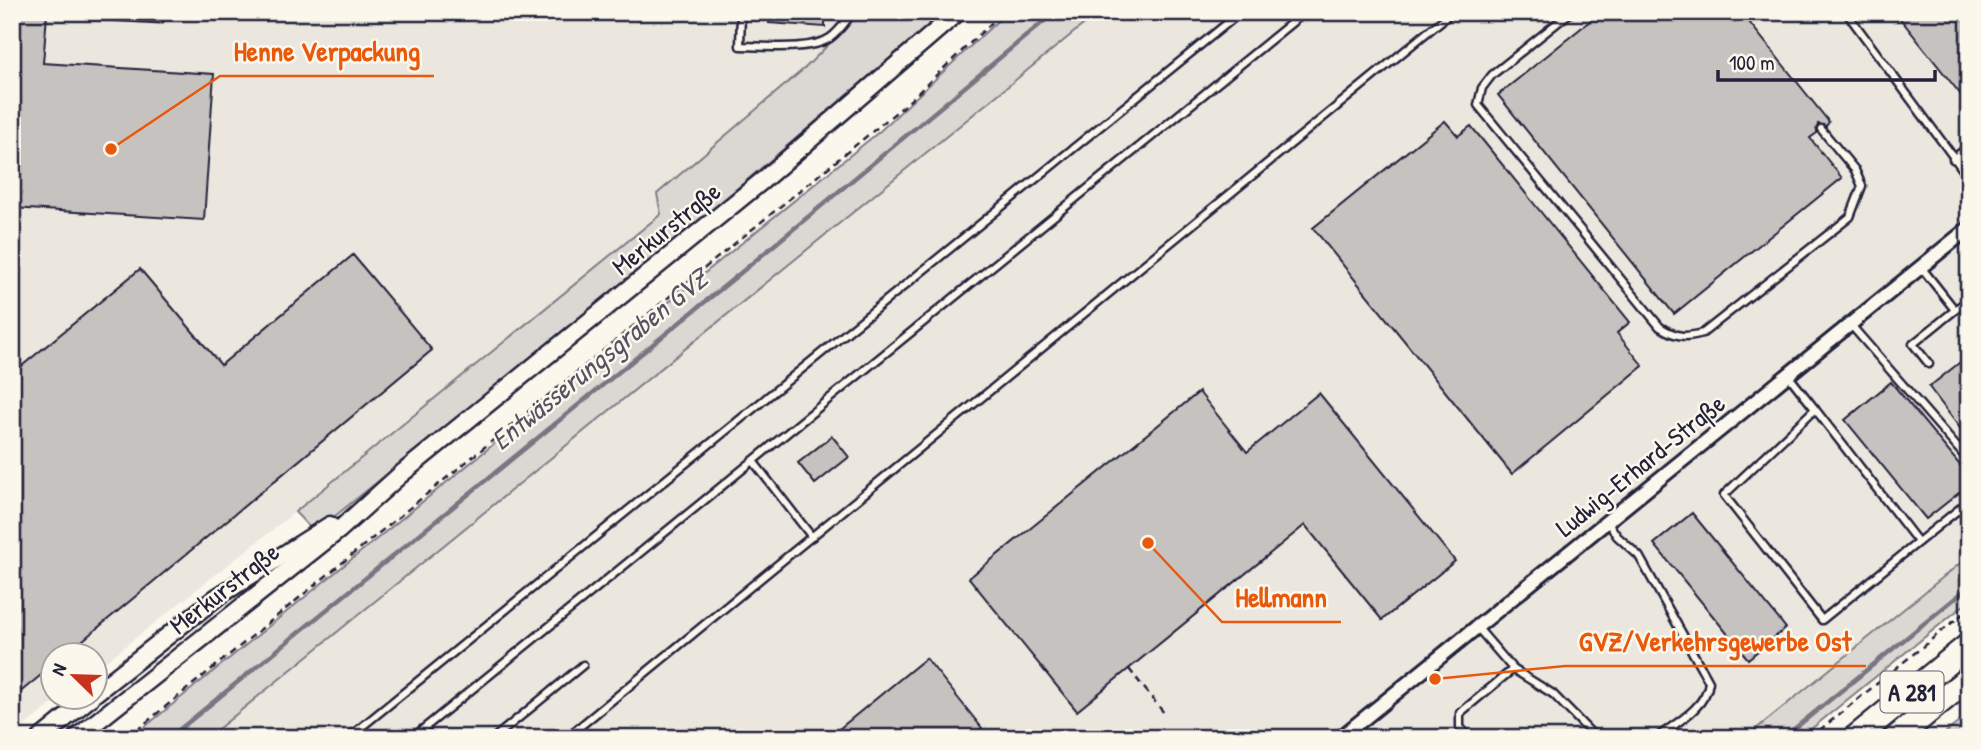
<svg xmlns="http://www.w3.org/2000/svg" width="1981" height="750" viewBox="0 0 1981 750" font-family="'Patrick Hand',sans-serif">
  <rect width="100%" height="100%" fill="#fbf7ec"/>
  <filter id="ink" filterUnits="userSpaceOnUse"><feTurbulence type="fractalNoise" baseFrequency=".0143" numOctaves="2"/><feDisplacementMap in="SourceGraphic" scale="14" xChannelSelector="R" yChannelSelector="G"/><feConvolveMatrix kernelMatrix="1 2 1 2 8 2 1 2 1" color-interpolation-filters="sRGB"/></filter>
  <g filter="url(#ink)">
    <g fill="#ebe7df">
      <path d="M12 12H861L806 67 657 194 661 213 295 512 95 670 94 656H52V698H60L13 735Z"/>
      <path d="M1099 12H1969V557L1746 738H207Z"/>
    </g>
    <g fill="#dbd8d3" stroke="#7e7d87" stroke-width="2">
      <path d="M861 12H944L670 246 335 516 312 530 295 512 661 214 657 194 806 67Z"/>
      <path d="M1007 12H1099L207 738H131L880 131Z"/>
      <path d="M1969 556V601L1800 738H1745Z"/>
      <path d="M1969 714V738H1939Z"/>
    </g>
    <g fill="none" stroke-linecap="round" stroke-linejoin="round">
      <g stroke="#787681" stroke-width="4.5">
        <path d="M169 738 738 275 1055 12"/>
        <path d="M1783 738 1969 587"/>
      </g>
    </g>
    <g fill="#c6c2c0" stroke="#22223b" stroke-width="2">
      <path d="M770 12H825V27L769 23Z"/>
      <path d="M1601 12H1741L1829 122 1826 126 1818 124 1817 133 1810 138 1842 178 1674 314 1498 95Z"/>
      <path d="M1895 12H1969V105Z"/>
      <path d="M17 13 47 15 43 63 214 74 204 220 12 208V90Z"/>
      <path d="M1445 121 1458 136 1471 126 1630 322 1617 333 1643 366 1512 474 1313 228Z"/>
      <path d="M353 255 432 350 65 655H52V666L12 699V374L140 269 221 365Z"/>
      <path d="M1969 355V440L1929 387Z"/>
      <path d="M1891 382 1969 476V485L1926 519 1845 420Z"/>
      <path d="M1199 392 1247 452 1319 393 1455 561 1382 620 1305 525 1077 711 969 578Z"/>
      <path d="M832 436 849 457 815 484 798 463Z"/>
      <path d="M1692 513 1786 628 1748 659 1654 544Z"/>
      <path d="M926 658 982 728 970 738H828Z"/>
    </g>
    <g fill="none" stroke-linecap="round" stroke-linejoin="round">
      <g stroke="#22223b" stroke-width="11">
        <g id="service">
          <path d="M85 12 90 15 160 19"/>
          <path d="M741 12 740 46C763 46 811 51 830 38 839 32 846 21 853 12"/>
          <path d="M1571 12 1492 75 1482 88 1478 105 1660 327C1676 337 1685 338 1703 333L1850 217 1862 186 1855 170 1821 129"/>
          <path d="M1846 12 1969 178"/>
          <path d="M1953 159 1969 146"/>
          <path d="M1921 267 1955 310 1969 299"/>
          <path d="M1850 324 1969 461"/>
          <path d="M1929 364 1913 344 1955 310"/>
          <path d="M1788 375 1815 409 1724 495 1822 620 1969 501"/>
          <path d="M1815 409 1918 542"/>
          <path d="M753 461 812 537"/>
          <path d="M1607 521 1617 536 1639 556 1709 682C1706 708 1676 723 1656 738"/>
          <path d="M1477 627 1513 669 1553 694 1596 738"/>
          <path d="M348 738 1241 12"/>
          <path d="M412 738 1305 12"/>
          <path d="M494 738 583 665"/>
          <path d="M566 738 1452 12"/>
          <path d="M1469 738 1460 727V713L1513 669"/>
        </g>
      </g>
      <g stroke="#22223b" stroke-width="18">
        <path id="minor" d="M1340 738 1969 228"/>
      </g>
      <g stroke="#22223b" stroke-width="21">
        <g id="tertiary">
          <path d="M94 694 217 597 330 525"/>
          <path d="M41 738 90 698"/>
          <path d="M76 738 339 530 400 475 762 181 958 12"/>
        </g>
      </g>
      <g stroke="#22223b" stroke-width="28">
        <g id="motorway">
          <path d="M1855 738 1969 645"/>
          <path d="M1896 738 1969 678"/>
        </g>
      </g>
      <g stroke="#22223b" stroke-width="2.5" stroke-dasharray="7 5" stroke-linecap="butt">
        <path d="M1129 669 1164 713"/>
        <path d="M127 738 905 105 1003 12"/>
        <path d="M1810 738 1969 609"/>
      </g>
      <use href="#service" stroke="#fbf7ec" stroke-width="6"/>
      <use href="#minor" stroke="#fbf7ec" stroke-width="12"/>
      <use href="#tertiary" stroke="#fbf7ec" stroke-width="16"/>
      <use href="#motorway" stroke="#fbf7ec" stroke-width="23"/>
    </g>
  </g>
  <g text-anchor="middle" dominant-baseline="central" stroke-width="5" stroke-linejoin="round" paint-order="stroke">
    <rect fill="#fbf7ec" stroke="#636270" stroke-width="2" x="1880.5" y="671.5" width="63" height="41" rx="5"/>
    <g font-size="24" font-weight="bold" fill="#22223b">
      <text x="1912" y="692">A 281</text>
    </g>
    <g font-size="26" fill="#22223b" stroke="#fbf7ec">
      <text transform="translate(666 228) rotate(-39)">Merkurstraße</text>
      <text transform="translate(1640 465) rotate(-39)">Ludwig-Erhard-Straße</text>
      <text transform="translate(224 588) rotate(-38)">Merkurstraße</text>
    </g>
    <g font-size="28" font-style="italic" fill="#545364" stroke="#fbf7ec">
      <text transform="translate(599 359) rotate(-39)">Entwässerungsgraben GVZ</text>
    </g>
  </g>
  <path fill="none" stroke="#e8590c" stroke-width="2.5" d="M111 149L220 76H434M1148 543L1222 622H1341M1435 679L1565 666H1866"/>
  <g fill="#e8590c" stroke="#fbf7ec" stroke-width="2.5">
    <circle cx="111" cy="149" r="7"/>
    <circle cx="1148" cy="543" r="7"/>
    <circle cx="1435" cy="679" r="7"/>
  </g>
  <g font-size="28" text-anchor="middle" font-weight="bold" fill="#e8590c" stroke="#fbf7ec" stroke-width="5" stroke-linejoin="round" paint-order="stroke">
    <text x="327" y="61">Henne Verpackung</text>
    <text x="1281" y="607">Hellmann</text>
    <text x="1715" y="651">GVZ/Verkehrsgewerbe Ost</text>
  </g>
  <rect width="1981" height="750" fill="none" stroke="#fbf7ec" stroke-width="42"/>
  <rect x="21" y="21" width="1939" height="708" fill="none" stroke="#22223b" stroke-width="2.5" filter="url(#ink)"/>
  <g transform="translate(74 676) rotate(293)"><circle r="33" fill="#fbf7ec" stroke="#a4a2a5" stroke-width="2"/>
  <path d="M0-5L12 26L0 18L-12 26Z" fill="#c8321e"/>
  <text y="-10" font-size="19" font-weight="bold" text-anchor="middle" fill="#22223b">N</text>
  </g>
  <path d="M1718 70v10h217v-10" fill="none" stroke="#22223b" stroke-width="3.5"/>
  <text x="1729" y="70" font-size="21" fill="#22223b" stroke="#fbf7ec" stroke-width="5" paint-order="stroke">100 m</text>
</svg>
